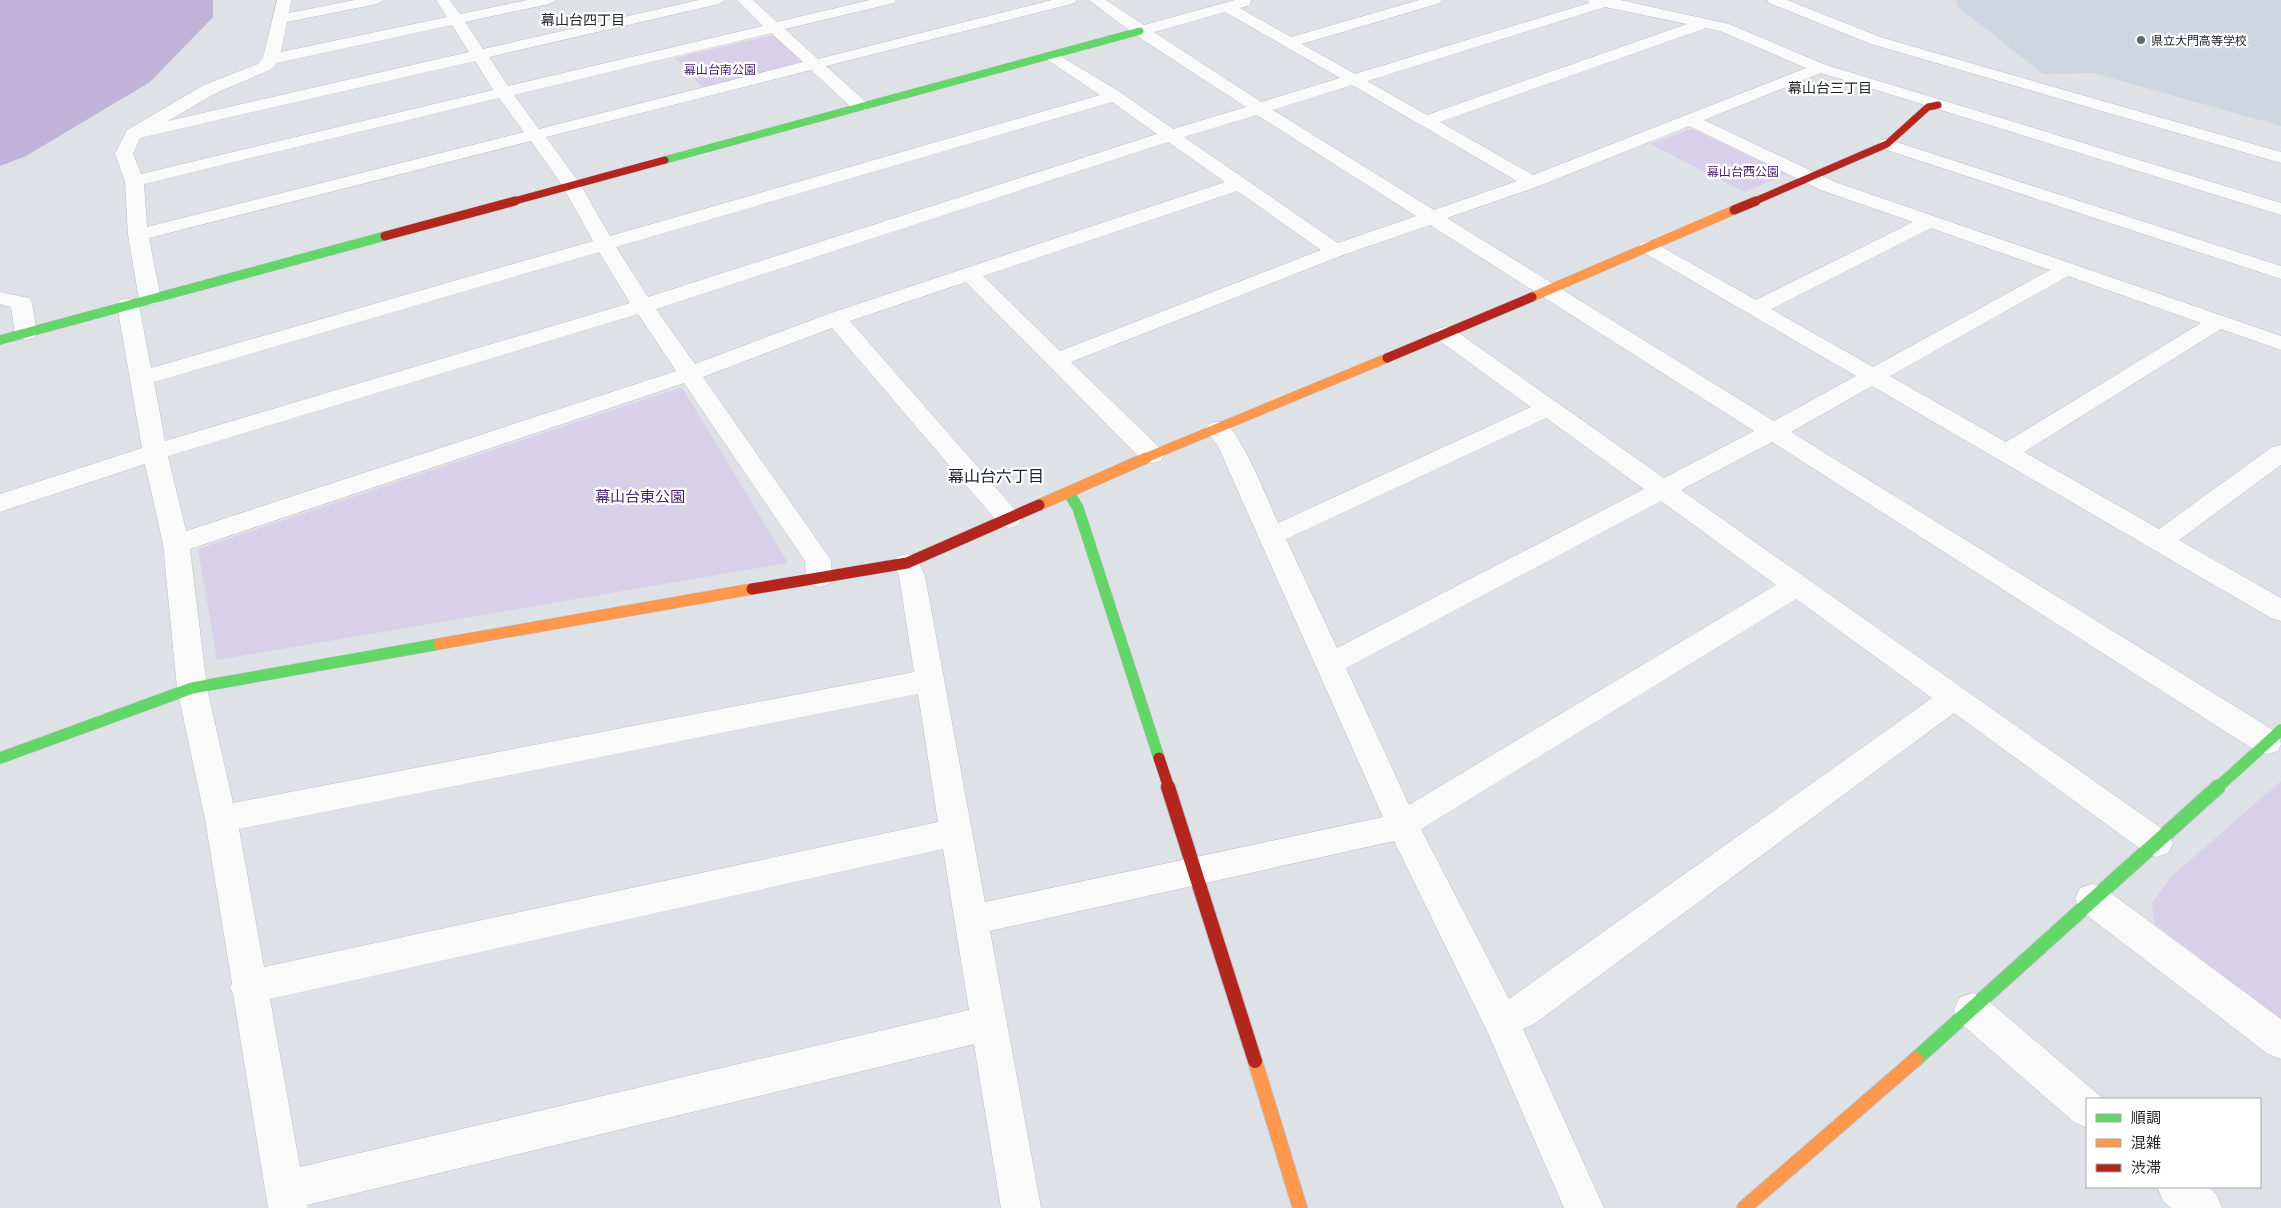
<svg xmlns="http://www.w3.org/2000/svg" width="2281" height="1208" viewBox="0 0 2281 1208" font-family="Mulish,'Noto Sans JP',sans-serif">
  <rect width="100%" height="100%" fill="#dee1e6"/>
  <path fill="#ced6e1" d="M1956 0H2281V126L2093 73 2043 74 1958 7Z"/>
  <g fill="#d8d0e9">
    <path d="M778 34 814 66 708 93 675 58Z"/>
    <path d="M1692 129 1787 174 1745 192 1650 144Z"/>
    <path d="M682 387 788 563 217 660 198 549Z"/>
    <path d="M2281 781V1020L2154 923 2152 903 2172 876Z"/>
  </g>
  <path fill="#c1b3d8" d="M0 0H213V17L150 82 26 156 0 166Z"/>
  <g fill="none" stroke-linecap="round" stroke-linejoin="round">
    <g stroke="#bdbfc3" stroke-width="1">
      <g id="street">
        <path d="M277 0H291L289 13 354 0H384L377 4 287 22 281 52 447 17 436 0H450L460 14 528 0H556L549 4 465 22 483 49 699 0H726L719 4 489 57 508 86 763 26 737 0H753L777 22 870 0H896L894 3 785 29 818 59 1052 0H1077L1075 3 826 66 866 102 869 106 866 110H854L811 70 546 137 580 184 610 236 1100 95 1046 59 1044 56 1052 51 1120 92 1173 129 1246 107 1134 34 1089 0H1106L1144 25 1235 0H1251L1250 5 1240 8 1291 37 1419 0H1442L1440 3 1302 44 1355 74 1589 3 1588 0H1620L1729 24 1826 65 2281 203V215L1821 73 1704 120 1835 182 2281 336V350L2221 329 2024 452 2159 529 2272 447 2281 445V465L2179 540 2281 598V621L2271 618 1872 386 1791 432 2278 733 2281 744 2278 751 2267 754 2256 751 1772 442 1681 490 2168 833 2173 843 2168 853 2157 857 2146 853 1954 713 1534 1024 1523 1029 1604 1208H1564L1488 1033 1394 841 990 931 1041 1208H1001L974 1044 307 1205 308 1208H268L233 994 230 987 232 984 205 819 177 688 163 544 145 464 0 512V494L142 448 117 305 120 300 128 299 136 300 139 305 151 368 593 241 562 185 531 141 149 238 161 299 157 303 150 305 143 303 139 299 128 235 125 181 115 154 127 130 204 85 258 64 263 58ZM1605 7 1687 24 1427 115 1367 81ZM1225 12 1340 78 1261 102 1154 32ZM452 25 469 52 168 121 216 93 270 70 277 63ZM1706 28 1720 31 1806 68 1533 175 1440 122ZM771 33 803 62 539 129 514 95ZM475 61 493 90 141 174 133 154 140 138ZM1352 85 1517 181 1434 210 1273 110ZM499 98 524 132 147 227 144 184ZM1112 102 1157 134 648 297 616 247ZM1257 115 1416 216 1338 243 1184 137ZM1689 126 1821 190 1913 222 1756 300 1655 243 1648 241 1641 243 1638 247 1641 251 1856 376 1774 421 1447 218 1539 186ZM1168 142 1225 182 828 314 695 364 656 309ZM1237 191 1321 250 1060 351 983 276ZM1430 225 1754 431 1664 478 1453 329 1445 327 1437 329 1434 334 1437 339 1531 407 1278 523C1269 503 1241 431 1224 423 1218 421 1214 422 1209 424L1205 429 1218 446 1383 817 985 902 925 576 916 556 907 554 898 556 894 563 899 576 914 672 233 803 207 688 190 549 684 383 805 561 806 577 809 584 819 587 829 584 832 577 831 560 703 377 832 328 1000 525 1009 528 1018 525 1022 519 1018 513 850 321 966 282 1143 461 1152 463 1161 461 1164 455 1161 449 1071 362 1343 255ZM1931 228 2050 270 1873 367 1771 309ZM599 252 630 303 165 441 154 382ZM2068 276 2201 323 2006 442 1890 376ZM638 314 676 371 186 531 168 456ZM1546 418 1644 489 1337 648 1286 539ZM1661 501 1776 585 1409 805 1346 668ZM1796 599 1932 698 1509 999 1421 829ZM918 694 938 822 264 967 239 829ZM943 849 969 1010 300 1167 270 999Z"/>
        <path d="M1767 0H1787L1883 38 2281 152V163L1871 44 1769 3Z"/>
        <path d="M1887 139 2281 266V279L1881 148 1878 144 1881 140Z"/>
        <path d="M0 292 29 298 32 303 37 333 34 338 26 340 18 338 15 333 11 307 0 304Z"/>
        <path d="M2092 884 2104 888 2281 1019V1059L2268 1054 2080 910 2075 899 2080 888Z"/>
        <path d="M1972 993 1985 998 2100 1096 2102 1099H2087V1128L2074 1122 1959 1022 1954 1010 1959 998Z"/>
        <path d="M2157 1187H2208L2216 1194 2222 1208H2171L2163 1201Z"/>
      </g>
    </g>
    <g stroke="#bdbfc3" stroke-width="8">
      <path id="fast-far3" d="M665 160 1140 31"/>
    </g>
    <g stroke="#bdbfc3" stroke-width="10">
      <path id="fast-far2" d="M0 340 385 236"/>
    </g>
    <g stroke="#bdbfc3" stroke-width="12">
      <g id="fast-far1">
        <path d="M1069 493 1078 508 1159 758"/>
        <path d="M0 758 192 688 439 644"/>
        <path d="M2217 788 2281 730"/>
      </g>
    </g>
    <g stroke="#bdbfc3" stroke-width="16">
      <path id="fast" d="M1916 1059 2218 787"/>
    </g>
    <g stroke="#bdbfc3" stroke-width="10">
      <g id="slow-far2">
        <path d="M1532 297 1734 210"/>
        <path d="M1143 459 1387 358"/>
      </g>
    </g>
    <g stroke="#bdbfc3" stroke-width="12">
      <g id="slow-far1">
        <path d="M1039 505 1146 458"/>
        <path d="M439 644 752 589"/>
      </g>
    </g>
    <g stroke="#bdbfc3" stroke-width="16">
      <g id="slow">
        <path d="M1255 1061 1300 1208"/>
        <path d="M1744 1208 1916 1059"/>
      </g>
    </g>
    <g stroke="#bdbfc3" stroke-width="8">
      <g id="jam-far3">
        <path d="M511 202 665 160"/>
        <path d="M1753 202 1887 144 1928 107 1938 105"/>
      </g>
    </g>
    <g stroke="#bdbfc3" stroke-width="10">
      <g id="jam-far2">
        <path d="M1734 210 1756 201"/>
        <path d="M385 236 515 201"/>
        <path d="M1387 358 1532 297"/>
      </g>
    </g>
    <g stroke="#bdbfc3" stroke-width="12">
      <g id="jam-far1">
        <path d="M752 589 907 563 1039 505"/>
        <path d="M1159 758 1169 788"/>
      </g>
    </g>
    <g stroke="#bdbfc3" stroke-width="16">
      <path id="jam" d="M1168 787 1255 1061"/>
    </g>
    <use href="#street" fill="#fafafb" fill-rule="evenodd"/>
    <use href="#fast-far3" stroke="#63d668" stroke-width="7"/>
    <use href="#fast-far2" stroke="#63d668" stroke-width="9"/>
    <use href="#fast-far1" stroke="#63d668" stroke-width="11"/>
    <use href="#fast" stroke="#63d668" stroke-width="14"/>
    <use href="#slow-far2" stroke="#ff974d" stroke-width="9"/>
    <use href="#slow-far1" stroke="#ff974d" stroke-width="11"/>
    <use href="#slow" stroke="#ff974d" stroke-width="14"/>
    <use href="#jam-far3" stroke="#b3261e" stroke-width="7"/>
    <use href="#jam-far2" stroke="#b3261e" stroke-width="9"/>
    <use href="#jam-far1" stroke="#b3261e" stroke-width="11"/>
    <use href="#jam" stroke="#b3261e" stroke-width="14"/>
  </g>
  <circle fill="#63666a" stroke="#fff" stroke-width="2" cx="2141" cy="40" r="5"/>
  <g text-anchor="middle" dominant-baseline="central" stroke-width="4.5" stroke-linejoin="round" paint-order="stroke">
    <g font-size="12" fill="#212327" stroke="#fff" text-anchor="start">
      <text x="2151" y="40">県立大門高等学校</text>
    </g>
    <g font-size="12" fill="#4a236f" stroke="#fff">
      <text x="720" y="69">幕山台南公園</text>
      <text x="1743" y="171">幕山台西公園</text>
    </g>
    <g font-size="14" fill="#212327" stroke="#fff">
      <text x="583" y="20">幕山台四丁目</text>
      <text x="1830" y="88">幕山台三丁目</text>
    </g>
    <g font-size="15" fill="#4a236f" stroke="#fff">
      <text x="640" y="496">幕山台東公園</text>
    </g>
    <g font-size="16" fill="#212327" stroke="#fff">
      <text x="996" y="476">幕山台六丁目</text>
    </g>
  </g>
  <rect x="2086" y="1098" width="175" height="90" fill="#ffffff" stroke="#a6a7a9"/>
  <rect x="2096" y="1114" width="25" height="8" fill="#63d668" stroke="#a6a7a9"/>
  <text x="2131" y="1123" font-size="15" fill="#212327">順調</text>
  <rect x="2096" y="1139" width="25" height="8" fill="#ff974d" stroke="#a6a7a9"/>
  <text x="2131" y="1148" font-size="15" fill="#212327">混雑</text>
  <rect x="2096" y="1164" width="25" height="8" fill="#b3261e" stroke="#a6a7a9"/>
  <text x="2131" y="1173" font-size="15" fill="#212327">渋滞</text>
</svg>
